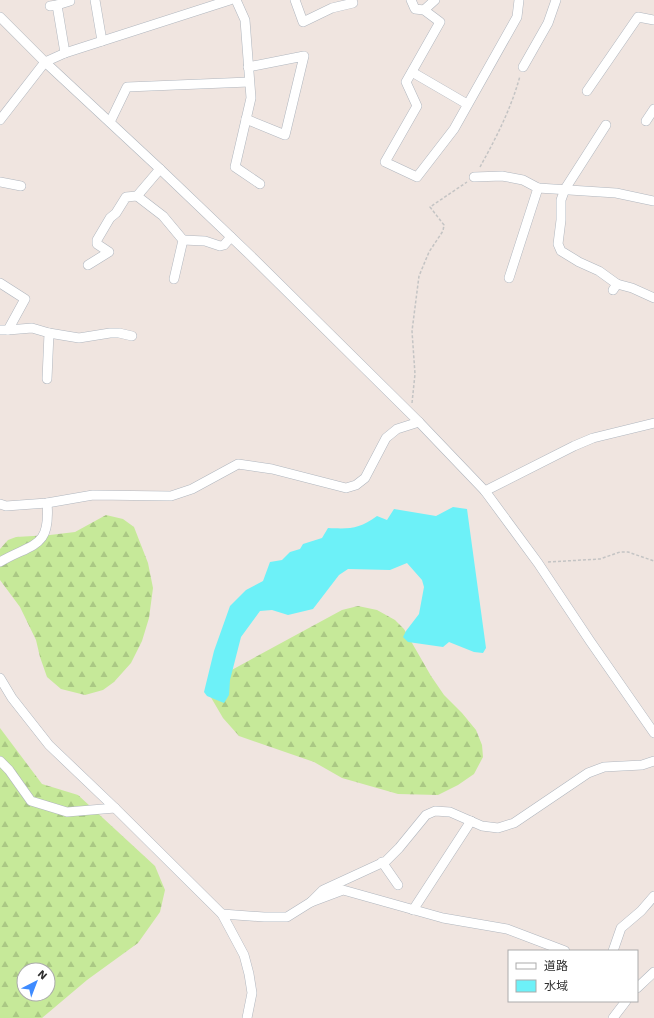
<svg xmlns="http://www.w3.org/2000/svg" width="654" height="1018" viewBox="0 0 654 1018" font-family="'Work Sans','Noto Sans JP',sans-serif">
  <defs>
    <pattern id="forest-firs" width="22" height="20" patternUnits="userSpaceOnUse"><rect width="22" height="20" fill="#c6e999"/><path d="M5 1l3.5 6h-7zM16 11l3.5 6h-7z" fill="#aac884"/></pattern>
  </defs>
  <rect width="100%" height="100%" fill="#f0e5e0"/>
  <g fill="url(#forest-firs)" fill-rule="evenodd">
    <path d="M106 515 123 519 134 527 148 563 153 588 149 618 142 641 131 663 114 682 103 690 85 695 61 689 47 677 40 657 36 640 20 607 0 580V549L8 540 16 537 50 535 75 532Z"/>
    <path d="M358 606 377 610 395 620 404 629 431 676 444 695 462 713 476 730 482 745 483 757 474 774 458 785 438 795 398 794 342 778 314 762 239 736 223 718 209 694 217 678 342 610Z"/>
    <path d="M0 728 42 784 78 795 155 866 165 890 160 912 138 943 87 980 42 1018H0ZM24 970H48V994H24Z"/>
  </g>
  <path fill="#6df1f8" d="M453 507 467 509 486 648 483 653 474 652 449 642 443 647 408 642 403 637 406 631 419 614 424 587 422 580 407 563 390 570 348 569 339 575 313 609 288 615 272 610 260 611 241 637 230 680 229 695 224 703 207 696 204 692 214 651 230 606 246 590 263 581 270 562 282 560 290 552 300 549 303 544 322 538 328 528C350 529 359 529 377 516L387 520 394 509 436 516Z"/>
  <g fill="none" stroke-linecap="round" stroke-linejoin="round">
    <g stroke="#b0b6be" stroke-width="10">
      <g id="minor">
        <path d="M95 0 102 41"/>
        <path d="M236 0 245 20 251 98 235 167 260 184"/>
        <path d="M295 0 303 22 332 8 353 3 352 0"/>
        <path d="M411 0 415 9 424 10 440 22 406 82 417 106 385 162 417 177 454 129 517 17 519 0"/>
        <path d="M57 5 70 1V0"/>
        <path d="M50 6 57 5 65 53"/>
        <path d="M424 10 435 0"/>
        <path d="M0 17 45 62 160 169 250 255 419 422 485 491 538 563 590 641 654 733"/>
        <path d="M523 67 548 23 556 0"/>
        <path d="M412 72 467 104"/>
        <path d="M587 91 638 17 654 20"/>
        <path d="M246 119 285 135 304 56 248 67"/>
        <path d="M0 120 45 62 65 53 230 0"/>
        <path d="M646 121 654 109"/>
        <path d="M110 122 127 87 249 82"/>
        <path d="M606 125 565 189 561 200V220L558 244 561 251 579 262 599 271 617 284 613 290"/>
        <path d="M160 169 137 196 163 216 183 240 174 279"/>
        <path d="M474 177 502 176 523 180 538 188"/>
        <path d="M0 182 21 186"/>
        <path d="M183 240 205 241 220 246 224 245 231 237"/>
        <path d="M88 265 109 252 97 244V240L110 218 116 213 126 197 137 196"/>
        <path d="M509 278 538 188 616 193 654 201"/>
        <path d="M0 283 25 299 8 330H0"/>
        <path d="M617 284 632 288 654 298"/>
        <path d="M8 330 32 328 49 333 47 379"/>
        <path d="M49 333 79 338 110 333H119L132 336"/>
        <path d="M485 491 574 446 593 438 654 423"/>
        <path d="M0 504 6 506 47 503 93 495 171 496 192 489 238 464 272 469 346 488 356 485 365 478 386 438 397 429 419 422"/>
        <path d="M0 562C32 543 51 549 47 503"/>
        <path d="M0 678 12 698 49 745 115 808 222 914 244 955 249 974 252 993 247 1018"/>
        <path d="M0 761 9 770 31 801 67 812 115 808"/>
        <path d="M382 862 398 885"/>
        <path d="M311 902 323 890 386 861 399 848 426 815 435 811 450 812 482 826 498 828 514 823 588 773 604 767 642 765 654 761"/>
        <path d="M413 910 471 821"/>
        <path d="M222 914 264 917H287L311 902 343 890 443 918 507 929 565 951"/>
        <path d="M613 951 621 928 641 911 654 896"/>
        <path d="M637 988 654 972"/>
        <path d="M613 1018 626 1001"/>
      </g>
    </g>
    <g stroke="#c4c4c4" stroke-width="1.5" stroke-dasharray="3 2" stroke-linecap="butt">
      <path d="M480 167C496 138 511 109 520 76"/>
      <path d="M412 403 415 374 412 331 419 276 429 252 443 231 444 225 430 207 467 182"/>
      <path d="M548 562 600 559 620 552H628L654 561"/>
    </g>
    <use href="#minor" stroke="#fff" stroke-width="9"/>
  </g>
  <rect x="508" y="950" width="130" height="52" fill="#ffffff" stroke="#ababab"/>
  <rect x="516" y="963" width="20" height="6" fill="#ffffff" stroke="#ababab"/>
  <text x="544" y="970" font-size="12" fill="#2e2e2e">道路</text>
  <rect x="516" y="980" width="20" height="12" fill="#6df1f8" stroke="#ababab"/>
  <text x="544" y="990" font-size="12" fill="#2e2e2e">水域</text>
  <g transform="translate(36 982) rotate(42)"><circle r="19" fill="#ffffff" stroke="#ababab"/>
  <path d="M0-3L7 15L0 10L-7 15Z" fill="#3e8bff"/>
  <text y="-6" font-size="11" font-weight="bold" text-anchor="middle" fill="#2e2e2e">N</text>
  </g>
</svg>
